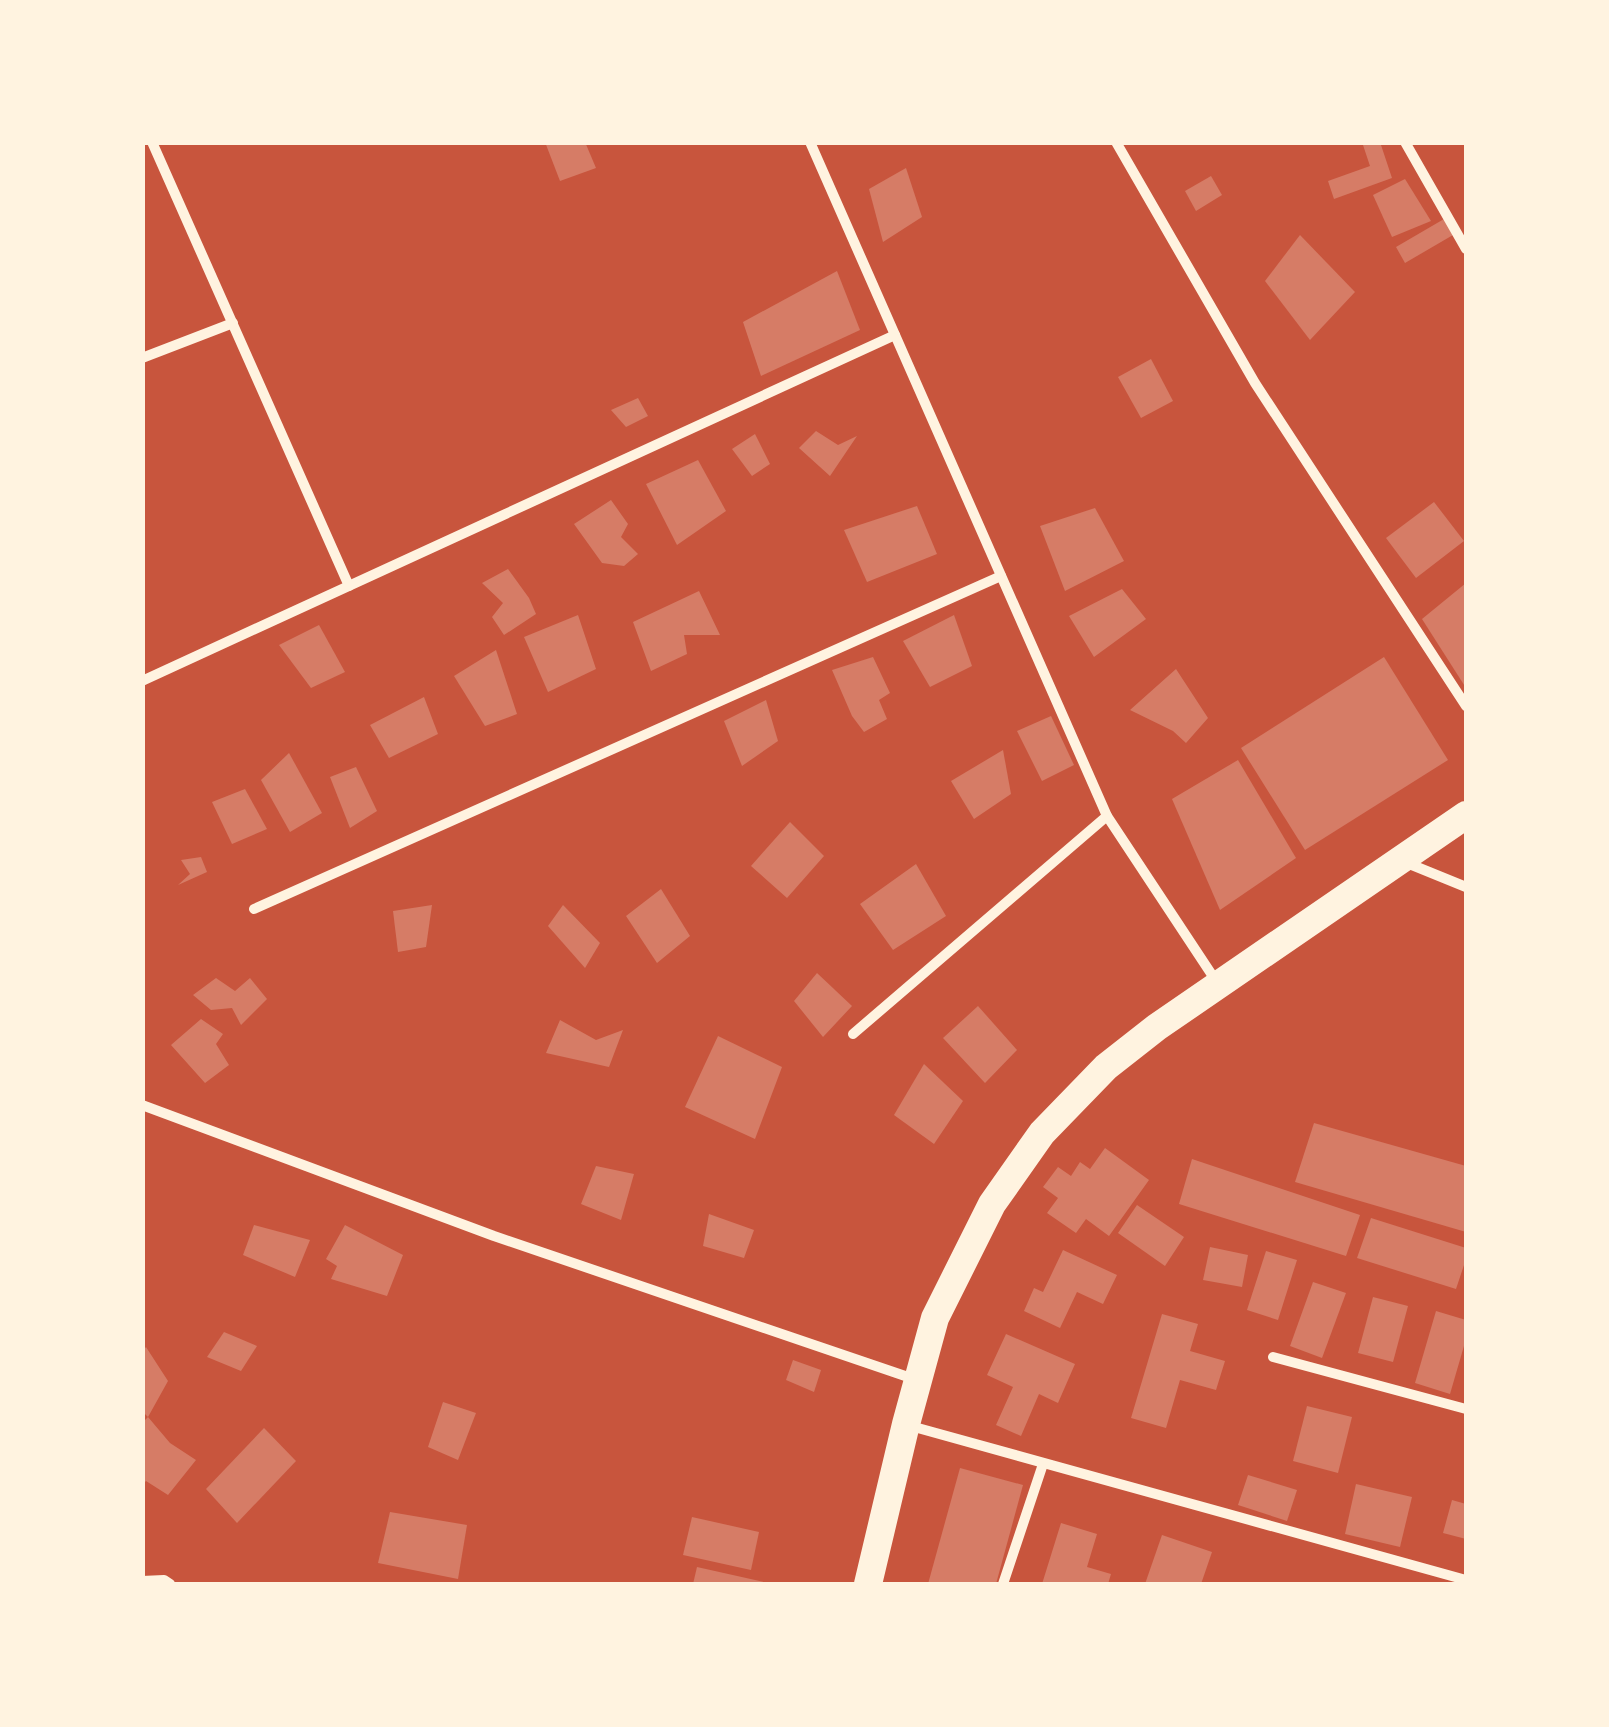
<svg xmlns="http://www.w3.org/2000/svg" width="1609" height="1727" viewBox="0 0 1609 1727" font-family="Montserrat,sans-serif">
  <rect width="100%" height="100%" fill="#c8553d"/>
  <g fill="#d67c66">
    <path d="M545 142H585L596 168 560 181Z"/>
    <path d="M1362 142H1380L1392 178 1334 199 1328 181 1370 166Z"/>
    <path d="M906 168 922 217 883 242 869 189Z"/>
    <path d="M1211 176 1222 195 1196 211 1185 191Z"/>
    <path d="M1405 179 1431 221 1392 237 1373 195Z"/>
    <path d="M1444 219 1453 235 1405 263 1396 247Z"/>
    <path d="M1300 235 1355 292 1310 340 1265 281Z"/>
    <path d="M837 271 860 330 761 376 743 322Z"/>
    <path d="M1151 359 1173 401 1141 418 1118 377Z"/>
    <path d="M638 398 648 416 626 427 611 410Z"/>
    <path d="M816 431 838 445 857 436 830 476 799 448Z"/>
    <path d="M755 434 770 464 752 476 732 449Z"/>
    <path d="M698 460 726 511 677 545 646 484Z"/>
    <path d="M611 500 628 524 621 537 638 554 624 566 602 563 574 524Z"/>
    <path d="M1434 502 1464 541 1416 578 1386 538Z"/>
    <path d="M917 506 937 554 867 582 844 530Z"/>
    <path d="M1095 508 1124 561 1065 591 1040 526Z"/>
    <path d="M508 569 529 598 536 614 504 635 492 617 503 603 482 583Z"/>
    <path d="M1466 583V688L1422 619Z"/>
    <path d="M1122 589 1146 619 1094 657 1069 616Z"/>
    <path d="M699 591 720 635H684L687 654 651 671 633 622Z"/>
    <path d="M578 615 596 669 548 692 524 637Z"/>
    <path d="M954 615 972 666 930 687 903 641Z"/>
    <path d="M319 625 345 672 311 688 279 645Z"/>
    <path d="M496 650 517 714 485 726 454 676Z"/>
    <path d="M873 657 890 693 879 700 887 719 864 732 852 716 832 670Z"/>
    <path d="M1384 657 1448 760 1305 850 1241 748Z"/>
    <path d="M1176 669 1208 718 1186 743 1173 731 1130 710Z"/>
    <path d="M424 697 438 734 389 758 370 725Z"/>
    <path d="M766 700 778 741 742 766 724 721Z"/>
    <path d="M1051 716 1074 765 1042 781 1017 731Z"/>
    <path d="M1003 750 1011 794 974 819 951 781Z"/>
    <path d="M289 753 322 813 290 832 261 780Z"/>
    <path d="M1238 760 1296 858 1220 910 1172 799Z"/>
    <path d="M356 767 377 811 350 828 330 777Z"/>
    <path d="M245 789 267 829 232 844 212 802Z"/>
    <path d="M790 822 824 856 787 898 751 866Z"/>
    <path d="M201 857 207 872 178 885 190 874 181 860Z"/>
    <path d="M916 864 946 916 893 950 860 904Z"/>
    <path d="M661 889 690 936 657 963 626 916Z"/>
    <path d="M432 905 426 947 398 952 393 911Z"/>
    <path d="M563 905 600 943 585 968 548 926Z"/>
    <path d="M817 973 852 1006 823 1037 794 1001Z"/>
    <path d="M216 978 235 991 250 978 267 999 241 1025 232 1008 211 1010 193 995Z"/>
    <path d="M978 1006 1017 1050 985 1083 943 1038Z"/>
    <path d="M201 1019 223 1034 216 1044 229 1065 205 1083 171 1045Z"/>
    <path d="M560 1020 596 1040 623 1030 609 1067 546 1053Z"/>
    <path d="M718 1036 782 1067 755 1139 685 1107Z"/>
    <path d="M924 1064 963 1101 934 1144 894 1115Z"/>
    <path d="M1314 1123 1466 1166V1232L1295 1182Z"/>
    <path d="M1105 1148 1149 1180 1109 1236 1086 1219 1076 1233 1047 1213 1058 1198 1043 1187 1058 1167 1071 1176 1080 1162 1090 1169Z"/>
    <path d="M1192 1159 1360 1215 1346 1256 1179 1204Z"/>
    <path d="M596 1166 634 1174 621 1220 581 1204Z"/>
    <path d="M1137 1205 1184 1237 1165 1266 1118 1233Z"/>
    <path d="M709 1214 754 1230 744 1258 703 1246Z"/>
    <path d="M1371 1218 1466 1248V1259L1456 1289 1357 1258Z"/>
    <path d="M254 1225 310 1240 295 1277 243 1255Z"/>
    <path d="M345 1225 403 1255 387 1296 331 1279 337 1266 326 1259Z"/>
    <path d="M1210 1247 1248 1255 1242 1287 1203 1280Z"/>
    <path d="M1063 1250 1117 1275 1103 1304 1077 1292 1060 1328 1024 1311 1034 1288 1043 1292Z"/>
    <path d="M1266 1251 1297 1260 1278 1320 1247 1310Z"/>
    <path d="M1313 1282 1346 1293 1322 1358 1290 1346Z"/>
    <path d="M1373 1297 1408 1306 1393 1362 1358 1353Z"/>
    <path d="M1436 1311 1466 1320V1339L1450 1394 1415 1383Z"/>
    <path d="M1162 1314 1198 1324 1190 1351 1225 1361 1216 1390 1180 1380 1166 1428 1131 1418Z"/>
    <path d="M224 1332 257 1346 241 1371 207 1357Z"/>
    <path d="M1006 1334 1075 1364 1058 1403 1039 1394 1021 1436 996 1425 1013 1387 987 1375Z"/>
    <path d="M146 1347 168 1381 148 1417 170 1443 196 1460 168 1495 146 1481 142 1485V1423L148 1417 142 1411V1352Z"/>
    <path d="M793 1360 821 1370 814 1392 786 1380Z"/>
    <path d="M443 1402 476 1413 458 1460 428 1447Z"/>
    <path d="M1307 1406 1352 1417 1338 1473 1293 1461Z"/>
    <path d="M264 1428 296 1461 237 1523 206 1489Z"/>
    <path d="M960 1468 1023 1485 996 1584H928Z"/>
    <path d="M1248 1475 1297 1490 1287 1521 1238 1505Z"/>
    <path d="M1356 1484 1412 1497 1400 1547 1345 1534Z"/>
    <path d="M1452 1500 1466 1504V1539L1443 1533Z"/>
    <path d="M390 1512 467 1525 458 1579 378 1563Z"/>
    <path d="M692 1517 759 1532 751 1570 683 1555Z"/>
    <path d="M1061 1523 1097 1534 1087 1567 1111 1574 1108 1584H1042Z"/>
    <path d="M1162 1535 1212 1552 1201 1584H1145Z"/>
    <path d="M697 1567 768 1583V1584H693Z"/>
  </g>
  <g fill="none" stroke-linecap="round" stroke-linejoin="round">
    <g stroke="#fff3e0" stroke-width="10">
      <path d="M152 142 349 586"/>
      <path d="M810 142 1107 816 1216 981"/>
      <path d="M1116 142 1255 383 1466 706"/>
      <path d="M1405 142 1466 249"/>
      <path d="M142 358 233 323"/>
      <path d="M142 681 895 335"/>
      <path d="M1407 863 1466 887"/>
      <path d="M254 909 1001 576"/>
      <path d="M853 1034 1107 816"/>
      <path d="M142 1105 494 1236 914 1379"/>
      <path d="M1273 1357 1466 1409"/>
      <path d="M907 1425 1466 1580"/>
      <path d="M142 1581 164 1580 170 1584"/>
      <path d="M1003 1584 1043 1464"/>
    </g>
    <path stroke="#fff3e0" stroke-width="28" d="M868 1584 906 1424 935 1318 992 1204 1042 1133 1106 1067 1157 1027 1466 815"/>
  </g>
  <rect width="1609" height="1727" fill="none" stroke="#fff3e0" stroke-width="290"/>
</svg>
